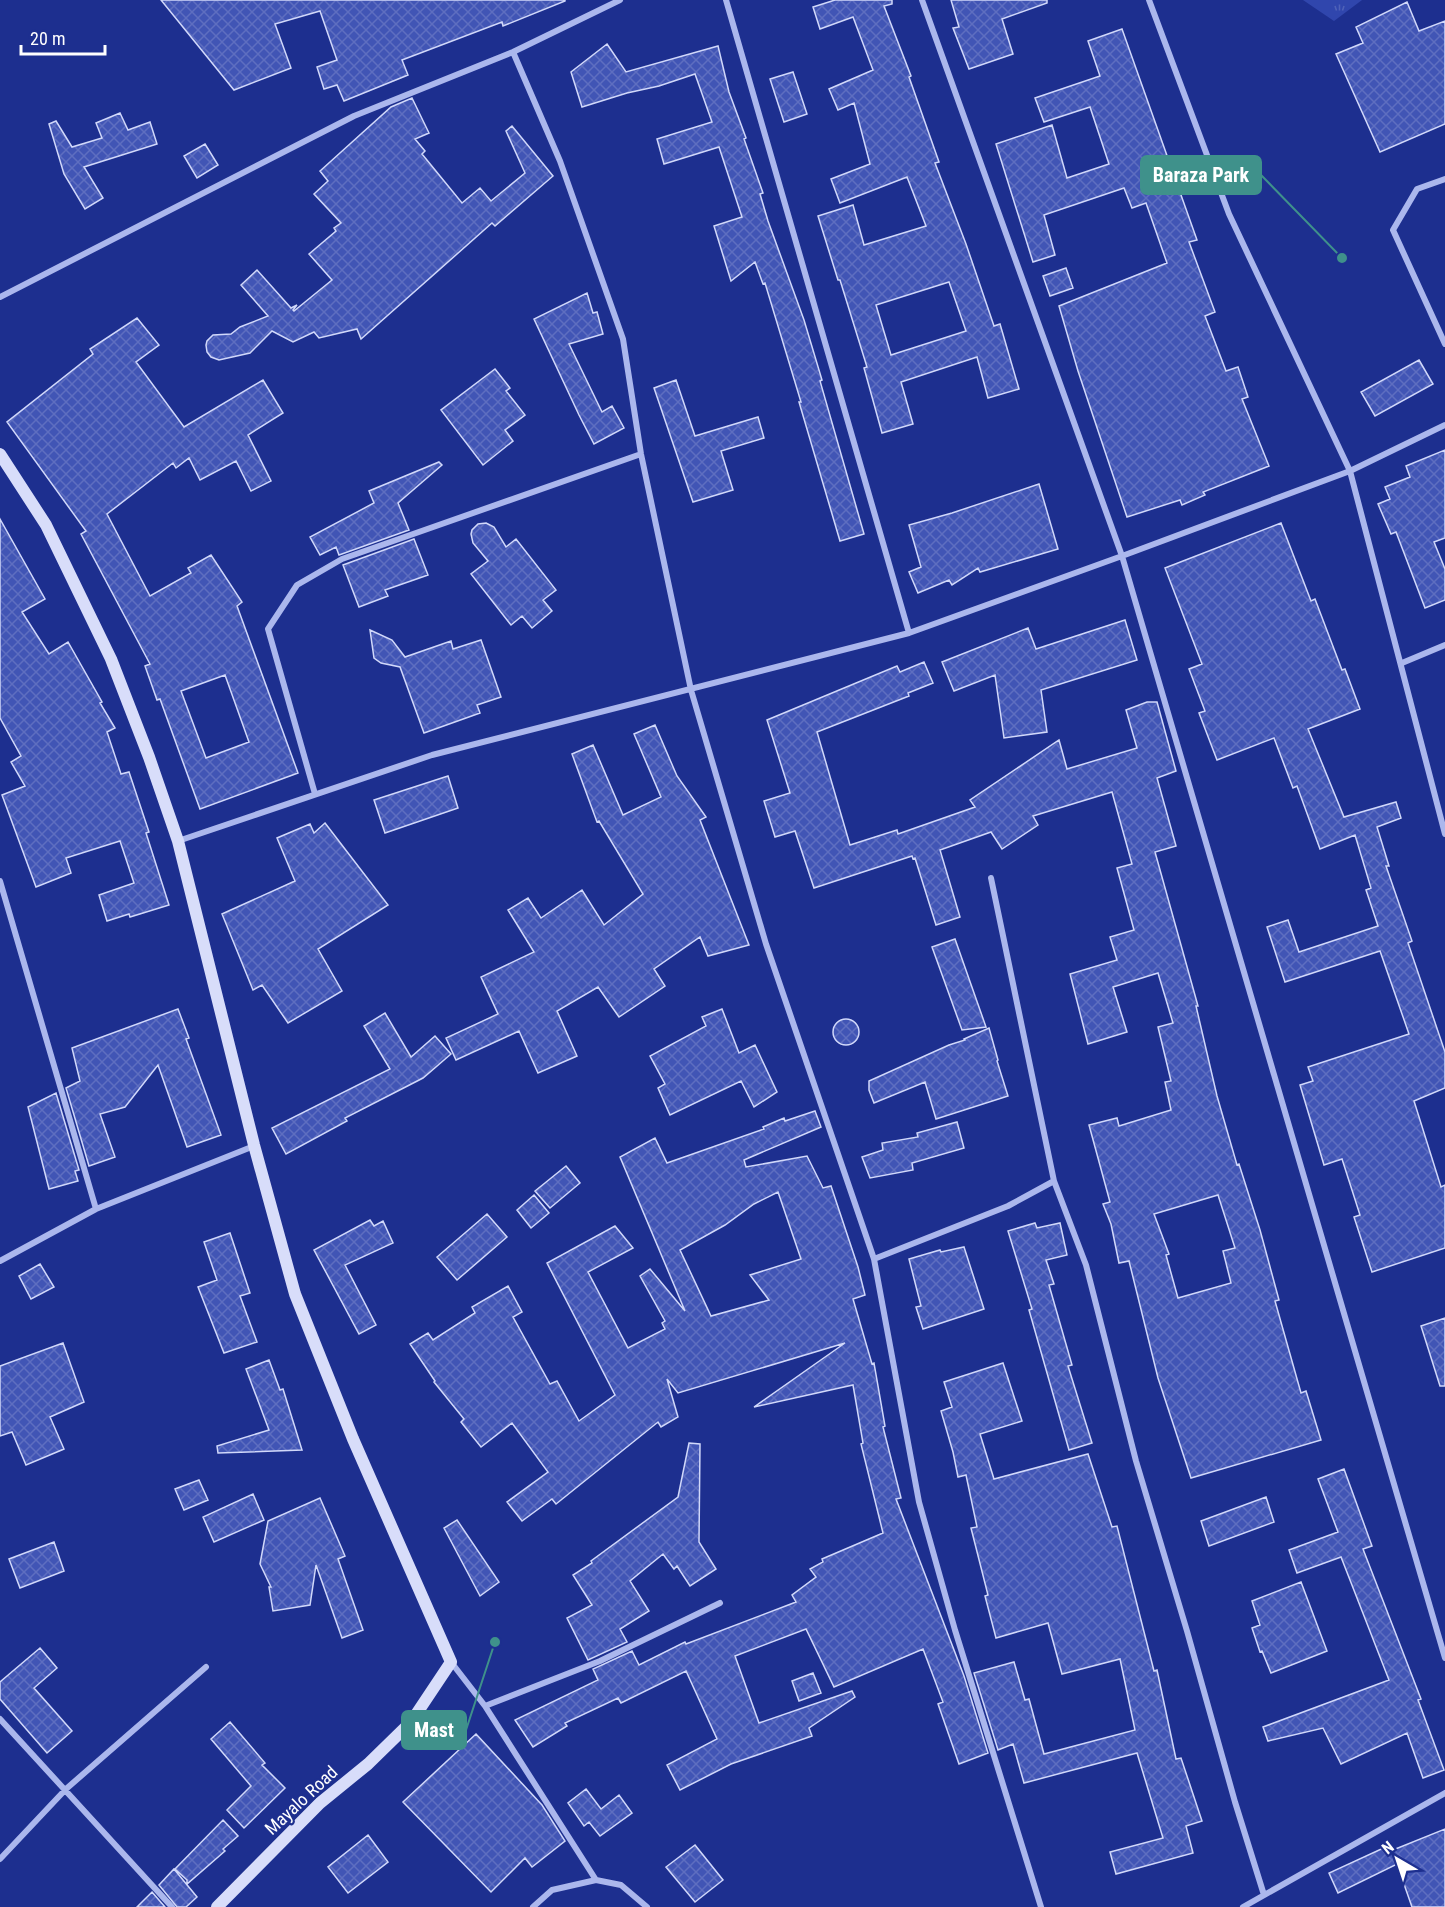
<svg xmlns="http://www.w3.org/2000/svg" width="1445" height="1907" font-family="'Roboto Condensed',sans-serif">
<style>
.park{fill:url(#park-tufts)}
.building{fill:url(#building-cross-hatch);stroke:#d1d8fa;stroke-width:1.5;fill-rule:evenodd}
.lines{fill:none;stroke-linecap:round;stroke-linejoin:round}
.street{stroke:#abb7ed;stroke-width:6}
.secondary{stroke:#d8ddfa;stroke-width:12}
.labels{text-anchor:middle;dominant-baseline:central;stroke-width:4.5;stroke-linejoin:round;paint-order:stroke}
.street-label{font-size:18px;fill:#fff;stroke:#1d2f8f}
.leader{fill:none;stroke:#3f918b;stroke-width:2}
.callout-dot{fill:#3f918b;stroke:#1d2f8f;stroke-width:2}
.callout{fill:#3f918b;stroke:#3f918b;stroke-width:2}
.callout-label{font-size:20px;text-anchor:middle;font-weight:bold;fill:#fff}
</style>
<defs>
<pattern id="park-tufts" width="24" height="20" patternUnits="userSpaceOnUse" patternTransform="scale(1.5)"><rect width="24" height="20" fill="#3046ad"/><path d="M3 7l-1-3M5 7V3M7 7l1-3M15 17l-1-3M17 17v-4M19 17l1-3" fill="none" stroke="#4f62b9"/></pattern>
<pattern id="building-cross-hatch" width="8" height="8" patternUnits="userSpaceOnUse" patternTransform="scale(1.5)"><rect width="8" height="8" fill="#4155b5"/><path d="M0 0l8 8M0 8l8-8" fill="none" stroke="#5e6ec0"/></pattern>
</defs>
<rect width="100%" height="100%" fill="#1d2f8f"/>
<path class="park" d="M 1303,0 L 1362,0 L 1334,21 Z"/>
<path class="building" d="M 161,0 L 565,0 L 565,1 L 503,26 L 502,22 L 402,60 L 408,75 L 344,101 L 337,85 L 324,89 L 317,67 L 337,60 L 320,11 L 275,24 L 291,68 L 234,90 Z
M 835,0 L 892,0 L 892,4 L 884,6 L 911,76 L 909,77 L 939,162 L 935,163 L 966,244 L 994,326 L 1000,324 L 1019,389 L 988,398 L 977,357 L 901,382 L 913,424 L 882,433 L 864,368 L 867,367 L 840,280 L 838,280 L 818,216 L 853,205 L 864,245 L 926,226 L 907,177 L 840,203 L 831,179 L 870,164 L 854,103 L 838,110 L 829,89 L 873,70 L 853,17 L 820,29 L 813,7 ZM 949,282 L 966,331 L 891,355 L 876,305 Z
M 951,0 L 1047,0 L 1047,3 L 1002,19 L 1013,54 L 969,69 L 953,28 L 959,27 Z
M 1407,2 L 1419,31 L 1445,21 L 1445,124 L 1380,152 L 1336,54 L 1363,43 L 1356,27 Z
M 1122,29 L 1197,240 L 1189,242 L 1215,312 L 1205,316 L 1226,371 L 1238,367 L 1248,397 L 1242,399 L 1269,466 L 1203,492 L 1205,495 L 1182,505 L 1180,500 L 1127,517 L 1078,371 L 1059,306 L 1167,263 L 1146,203 L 1132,208 L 1124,188 L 1044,215 L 1055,255 L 1033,262 L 996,144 L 1052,125 L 1067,178 L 1109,164 L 1090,107 L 1044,122 L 1035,98 L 1100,76 L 1088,41 Z
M 607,44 L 626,72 L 718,46 L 729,92 L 746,138 L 744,139 L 763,193 L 760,194 L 768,221 L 804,320 L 822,380 L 820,381 L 864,534 L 840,541 L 799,402 L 801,402 L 765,283 L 763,284 L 755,262 L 731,281 L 714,226 L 742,217 L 719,147 L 664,164 L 657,139 L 712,122 L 695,74 L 659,86 L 627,93 L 582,107 L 571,72 Z
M 793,72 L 807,114 L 784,122 L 770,79 Z
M 412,98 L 429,133 L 415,139 L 425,151 L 422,154 L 462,203 L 480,188 L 491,201 L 525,173 L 506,131 L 512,126 L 553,176 L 495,226 L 492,223 L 361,339 L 357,329 L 319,338 L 314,332 L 293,342 L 272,331 L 250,353 L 219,360 L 211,357 L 207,352 L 206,345 L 207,341 L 213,335 L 231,334 L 240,327 L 268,316 L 241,285 L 257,270 L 291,308 L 297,305 L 293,310 L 294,311 L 332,280 L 309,254 L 336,231 L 334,228 L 341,223 L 314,194 L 328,181 L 320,171 L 391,107 Z
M 120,113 L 128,130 L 150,122 L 157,144 L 84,167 L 103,198 L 85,209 L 64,174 L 49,124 L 56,121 L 72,147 L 102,138 L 96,123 Z
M 205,144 L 218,165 L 197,178 L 184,156 Z
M 1066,268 L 1073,288 L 1050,296 L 1043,276 Z
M 587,293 L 593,313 L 597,312 L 603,334 L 569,344 L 602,412 L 612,406 L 624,428 L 594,444 L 579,415 L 534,319 Z
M 137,318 L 159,345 L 136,362 L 184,427 L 263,380 L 283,413 L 248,435 L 271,481 L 251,491 L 236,461 L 200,480 L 189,458 L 176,468 L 173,463 L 107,514 L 150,596 L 191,573 L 188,568 L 211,555 L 242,602 L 237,606 L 298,773 L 200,809 L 160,699 L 157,700 L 145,666 L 150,664 L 81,534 L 86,531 L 7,422 L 93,354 L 90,349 ZM 225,675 L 249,742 L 206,758 L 181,691 Z
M 1419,360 L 1433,384 L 1375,416 L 1361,392 Z
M 495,369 L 510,388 L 506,391 L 525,415 L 505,430 L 513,441 L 483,465 L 441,410 Z
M 676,380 L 695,436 L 758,417 L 764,438 L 721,451 L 733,490 L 693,502 L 654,388 Z
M 1445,450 L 1445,538 L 1434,542 L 1445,569 L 1445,600 L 1425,608 L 1396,532 L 1391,534 L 1378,504 L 1390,499 L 1385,487 L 1410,477 L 1406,466 Z
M 439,462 L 442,465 L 398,503 L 409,530 L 339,555 L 336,547 L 320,555 L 310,537 L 374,503 L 369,491 Z
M 1039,484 L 1058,549 L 980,572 L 978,568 L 952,585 L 949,580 L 918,593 L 909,572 L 921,567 L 909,525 L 952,513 Z
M 0,519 L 45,599 L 22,612 L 49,654 L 68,642 L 102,702 L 100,703 L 115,728 L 107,732 L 121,774 L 129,772 L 149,832 L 146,833 L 169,905 L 130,917 L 129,914 L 107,921 L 99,895 L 134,883 L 120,841 L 66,858 L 71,873 L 36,887 L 2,795 L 25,786 L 11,762 L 21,756 L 0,718 Z
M 486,523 L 494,527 L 506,547 L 516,539 L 556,590 L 543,600 L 552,611 L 532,628 L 522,616 L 511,625 L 471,574 L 488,561 L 473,543 L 471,534 L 472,530 L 478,524 Z
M 1281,523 L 1311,601 L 1315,599 L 1342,670 L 1345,669 L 1360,709 L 1308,729 L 1344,817 L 1396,802 L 1401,818 L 1377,827 L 1389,866 L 1386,866 L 1412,941 L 1408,943 L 1445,1052 L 1445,1088 L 1414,1101 L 1441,1187 L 1445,1185 L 1445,1248 L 1372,1272 L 1354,1217 L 1360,1215 L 1342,1159 L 1324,1165 L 1300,1085 L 1313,1081 L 1308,1067 L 1409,1034 L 1380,951 L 1285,982 L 1267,927 L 1288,920 L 1299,952 L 1378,926 L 1366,890 L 1371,888 L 1355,835 L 1320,849 L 1297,786 L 1293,788 L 1274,738 L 1217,760 L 1199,713 L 1205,711 L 1189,669 L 1202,664 L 1165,568 Z
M 414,539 L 428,575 L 385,590 L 388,596 L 359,607 L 343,565 Z
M 1125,620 L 1137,660 L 1041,690 L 1047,732 L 1004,738 L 995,675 L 954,691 L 942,662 L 1028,628 L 1036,649 Z
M 370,630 L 392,640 L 405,657 L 451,641 L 453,649 L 481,640 L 501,697 L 477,705 L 480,713 L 424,733 L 400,667 L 381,663 L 374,658 Z
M 924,662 L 933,683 L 908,693 L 909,696 L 817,732 L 850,845 L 897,830 L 898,834 L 975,807 L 970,800 L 1059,740 L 1067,769 L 1137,748 L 1126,710 L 1147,702 L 1157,702 L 1176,771 L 1157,778 L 1176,846 L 1155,852 L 1198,1006 L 1196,1006 L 1217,1096 L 1237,1165 L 1239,1164 L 1260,1230 L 1279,1300 L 1275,1301 L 1301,1393 L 1306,1391 L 1321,1440 L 1191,1478 L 1158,1378 L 1129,1261 L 1119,1263 L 1111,1224 L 1103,1204 L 1110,1202 L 1089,1125 L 1117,1118 L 1119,1126 L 1171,1110 L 1165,1082 L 1171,1081 L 1158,1027 L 1173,1023 L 1158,973 L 1113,987 L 1127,1032 L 1088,1044 L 1070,974 L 1117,960 L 1110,937 L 1134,930 L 1117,868 L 1132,864 L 1112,792 L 1033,816 L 1038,825 L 1002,849 L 991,832 L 940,850 L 960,917 L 936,925 L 915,858 L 913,859 L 912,856 L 814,888 L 795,831 L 775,837 L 764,801 L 790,793 L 767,720 L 897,666 L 900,672 ZM 1218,1195 L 1235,1248 L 1223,1251 L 1231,1283 L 1178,1298 L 1166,1255 L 1169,1254 L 1154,1214 Z
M 655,725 L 677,776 L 706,817 L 700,820 L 749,945 L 708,956 L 700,937 L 654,969 L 665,986 L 619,1017 L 598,987 L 557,1011 L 577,1056 L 538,1073 L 519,1031 L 456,1060 L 446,1038 L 498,1014 L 481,977 L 534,952 L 508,910 L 528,898 L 541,918 L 582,890 L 604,925 L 643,894 L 599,821 L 597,822 L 572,754 L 593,745 L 623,815 L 661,797 L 634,734 Z
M 448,776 L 458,808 L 385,833 L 374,800 Z
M 325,823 L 388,905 L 318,949 L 342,991 L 288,1023 L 262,985 L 253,990 L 222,914 L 295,881 L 277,838 L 310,824 L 314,833 Z
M 955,939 L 986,1027 L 962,1030 L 932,947 Z
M 178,1009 L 189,1038 L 186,1039 L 221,1135 L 187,1147 L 158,1065 L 125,1107 L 100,1114 L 115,1157 L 89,1166 L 66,1088 L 80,1081 L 72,1048 Z
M 722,1009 L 739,1053 L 755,1045 L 777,1092 L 754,1107 L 741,1081 L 670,1115 L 658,1088 L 665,1084 L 650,1056 L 706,1026 L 702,1017 Z
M 385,1013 L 411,1057 L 435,1036 L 451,1054 L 423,1078 L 345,1118 L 347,1121 L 286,1154 L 272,1128 L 390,1069 L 364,1026 Z
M833 1032a13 13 0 1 1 26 0a13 13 0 1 1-26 0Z
M 989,1028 L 998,1060 L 997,1061 L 1008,1096 L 936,1119 L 925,1082 L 874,1103 L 869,1090 L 869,1081 L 949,1045 L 965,1040 L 964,1039 Z
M 56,1093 L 79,1170 L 75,1171 L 78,1181 L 49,1189 L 28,1107 Z
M 815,1111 L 821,1127 L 744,1160 L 746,1167 L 807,1156 L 823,1188 L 831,1186 L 858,1267 L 865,1295 L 853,1299 L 872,1364 L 874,1363 L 885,1426 L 883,1427 L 901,1498 L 896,1499 L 964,1676 L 988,1753 L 959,1764 L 938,1704 L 943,1702 L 923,1649 L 834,1687 L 806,1629 L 735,1656 L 759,1723 L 852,1691 L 855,1697 L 809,1728 L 812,1736 L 731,1764 L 680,1790 L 667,1765 L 717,1739 L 686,1671 L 621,1703 L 618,1698 L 565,1723 L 567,1726 L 533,1747 L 515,1720 L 598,1680 L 593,1669 L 632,1651 L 639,1665 L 685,1642 L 686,1644 L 796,1602 L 792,1595 L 816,1577 L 810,1569 L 823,1562 L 822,1559 L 883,1533 L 861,1444 L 863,1443 L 853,1385 L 754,1407 L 845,1343 L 678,1393 L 667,1379 L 678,1417 L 661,1427 L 658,1422 L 556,1504 L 552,1499 L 522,1521 L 507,1502 L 548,1472 L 512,1423 L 481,1447 L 461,1422 L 464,1419 L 434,1382 L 435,1381 L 410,1344 L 428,1333 L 433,1340 L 475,1313 L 472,1307 L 508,1286 L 522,1312 L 513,1317 L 550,1384 L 557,1381 L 579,1421 L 615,1395 L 547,1263 L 615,1226 L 633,1248 L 588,1272 L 628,1348 L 665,1329 L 662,1323 L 665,1321 L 640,1276 L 650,1269 L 685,1311 L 620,1157 L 655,1138 L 667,1163 L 764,1129 L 763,1127 L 784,1118 L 785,1121 ZM 778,1192 L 801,1259 L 750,1275 L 769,1300 L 711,1316 L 680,1250 L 725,1225 L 754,1204 Z
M 957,1122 L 964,1148 L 912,1163 L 913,1170 L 870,1178 L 862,1157 L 883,1150 L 882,1143 L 918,1137 L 917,1133 Z
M 566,1166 L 580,1183 L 550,1208 L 535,1191 Z
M 534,1195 L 549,1213 L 531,1228 L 517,1210 Z
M 487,1214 L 507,1237 L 457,1280 L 437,1257 Z
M 370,1220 L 374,1226 L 383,1221 L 393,1243 L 345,1265 L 376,1325 L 359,1334 L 314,1250 Z
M 1035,1223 L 1037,1228 L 1060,1223 L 1067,1255 L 1046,1260 L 1054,1284 L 1049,1285 L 1072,1365 L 1068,1366 L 1092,1443 L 1069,1450 L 1029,1310 L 1032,1309 L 1008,1231 Z
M 230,1233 L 250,1293 L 240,1296 L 257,1342 L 224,1353 L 198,1287 L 217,1280 L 204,1242 Z
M 964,1247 L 984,1309 L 923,1329 L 916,1307 L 921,1306 L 909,1259 L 940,1250 L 941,1252 Z
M 40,1264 L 54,1287 L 31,1299 L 19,1276 Z
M 1445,1318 L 1445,1386 L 1440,1386 L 1421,1326 Z
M 63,1343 L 84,1402 L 50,1417 L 64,1449 L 26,1465 L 12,1432 L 0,1436 L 0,1366 Z
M 269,1360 L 280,1390 L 283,1389 L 302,1450 L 218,1453 L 217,1446 L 269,1430 L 246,1369 Z
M 1003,1363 L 1022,1421 L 980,1434 L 994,1479 L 1088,1454 L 1112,1527 L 1117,1526 L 1154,1671 L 1157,1670 L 1176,1759 L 1181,1758 L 1202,1821 L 1186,1826 L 1193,1853 L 1116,1874 L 1110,1852 L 1163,1838 L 1137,1753 L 1024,1783 L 1013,1744 L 998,1750 L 974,1673 L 1014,1662 L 1025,1700 L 1029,1699 L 1044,1754 L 1135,1730 L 1120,1659 L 1062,1674 L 1048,1623 L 996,1638 L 985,1596 L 988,1595 L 971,1528 L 977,1527 L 966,1475 L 958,1477 L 953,1452 L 941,1411 L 952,1407 L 944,1382 Z
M 689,1443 L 700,1444 L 699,1542 L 716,1569 L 690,1586 L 677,1566 L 674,1569 L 663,1554 L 630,1581 L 649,1611 L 620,1629 L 627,1642 L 588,1660 L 567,1618 L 592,1605 L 573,1575 L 592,1563 L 591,1561 L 678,1497 Z
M 1344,1469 L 1372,1546 L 1363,1549 L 1421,1699 L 1418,1700 L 1444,1770 L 1423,1778 L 1407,1733 L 1341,1764 L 1323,1728 L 1268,1741 L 1263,1727 L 1389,1680 L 1341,1557 L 1297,1573 L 1289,1550 L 1338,1532 L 1318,1479 Z
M 199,1480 L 208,1500 L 184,1510 L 175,1489 Z
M 253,1494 L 264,1520 L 214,1542 L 203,1517 Z
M 1266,1497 L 1274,1522 L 1209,1546 L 1201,1521 Z
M 320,1498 L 345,1556 L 338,1559 L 363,1630 L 342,1638 L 316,1565 L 310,1605 L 273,1611 L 269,1587 L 271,1587 L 260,1564 L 268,1521 Z
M 457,1520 L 499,1582 L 480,1596 L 444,1528 Z
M 54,1542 L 64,1571 L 20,1588 L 9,1559 Z
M 1301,1582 L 1327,1651 L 1271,1673 L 1262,1651 L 1260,1652 L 1252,1628 L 1260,1625 L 1252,1601 Z
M 40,1648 L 57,1668 L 34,1688 L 72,1731 L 47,1753 L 0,1699 L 0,1682 Z
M 813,1673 L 821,1693 L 799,1701 L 792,1681 Z
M 230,1722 L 265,1763 L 262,1765 L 285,1788 L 244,1828 L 227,1810 L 251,1786 L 211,1739 Z
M 476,1734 L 542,1805 L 565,1841 L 532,1867 L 525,1858 L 491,1892 L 403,1802 Z
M 586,1789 L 601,1809 L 619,1795 L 632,1813 L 600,1836 L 589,1822 L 584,1826 L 568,1803 Z
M 223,1820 L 238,1836 L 223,1849 L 225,1851 L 187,1884 L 187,1880 L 175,1869 Z
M 1445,1829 L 1445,1907 L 1412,1907 L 1397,1864 L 1338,1893 L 1329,1873 L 1390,1845 L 1393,1850 Z
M 368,1835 L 388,1862 L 348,1893 L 328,1867 Z
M 695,1845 L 723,1880 L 695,1902 L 666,1867 Z
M 174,1869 L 197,1897 L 186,1907 L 177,1907 L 159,1885 Z
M 152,1892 L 165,1907 L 137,1907 Z"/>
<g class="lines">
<path class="street" d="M 726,0 L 909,633
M 922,0 L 1122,556 L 1445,1658
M 1149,0 L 1229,214 L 1350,471 L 1445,834
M 513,52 L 560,161 L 623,339 L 641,454 L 691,690 L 766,944 L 874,1259 L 919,1502 L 955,1630 L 1041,1907
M 1445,179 L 1417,189 L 1393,230 L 1445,344
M 0,297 L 354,116 L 513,52 L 620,0
M 1402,663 L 1445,645
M 315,794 L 268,629 L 297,585 L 342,559 L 641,454
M 178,841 L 432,755 L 909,633 L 1122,556 L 1350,471 L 1445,425
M 991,878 L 1054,1181 L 1086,1265 L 1136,1461 L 1187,1631 L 1235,1802 L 1264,1895
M 0,881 L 96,1209
M 874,1259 L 1008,1206 L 1054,1181
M 0,1261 L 96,1209 L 254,1146
M 451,1662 L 485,1706 L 596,1880
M 485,1706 L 600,1661 L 720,1603
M 0,1719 L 172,1907
M 0,1859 L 66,1789 L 206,1667
M 533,1907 L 552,1890 L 596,1880 L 621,1885 L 647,1907
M 1243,1907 L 1445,1793"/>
<path class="secondary" d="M 0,454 L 46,525 L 111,659 L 149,757 L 178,841 L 254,1145 L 295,1294 L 353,1439 L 451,1662 L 411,1722 L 368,1764 L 320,1803 L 217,1907"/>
</g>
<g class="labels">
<g class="street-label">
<text transform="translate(301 1800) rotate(-43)">Mayalo Road</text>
</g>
</g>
<path class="leader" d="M1342 258L1261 175M495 1642L466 1730"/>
<g class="callout-dot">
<circle cx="1342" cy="258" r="6"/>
<circle cx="495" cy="1642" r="6"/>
</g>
<g class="callout">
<rect x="1141" y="156" width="120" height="38" rx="6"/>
<rect x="402" y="1711" width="64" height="38" rx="6"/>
</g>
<g class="callout-label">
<text x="1201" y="182">Baraza Park</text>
<text x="434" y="1737">Mast</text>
</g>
<g transform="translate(1397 1859) rotate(321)" stroke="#1d2f8f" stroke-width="4.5" paint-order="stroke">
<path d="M0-4.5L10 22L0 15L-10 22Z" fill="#ffffff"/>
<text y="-9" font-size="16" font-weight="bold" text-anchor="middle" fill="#ffffff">N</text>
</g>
<path d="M21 45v9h84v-9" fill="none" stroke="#ffffff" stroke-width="3"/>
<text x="30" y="45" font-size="18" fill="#ffffff" stroke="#1d2f8f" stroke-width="4.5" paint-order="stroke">20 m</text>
</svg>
